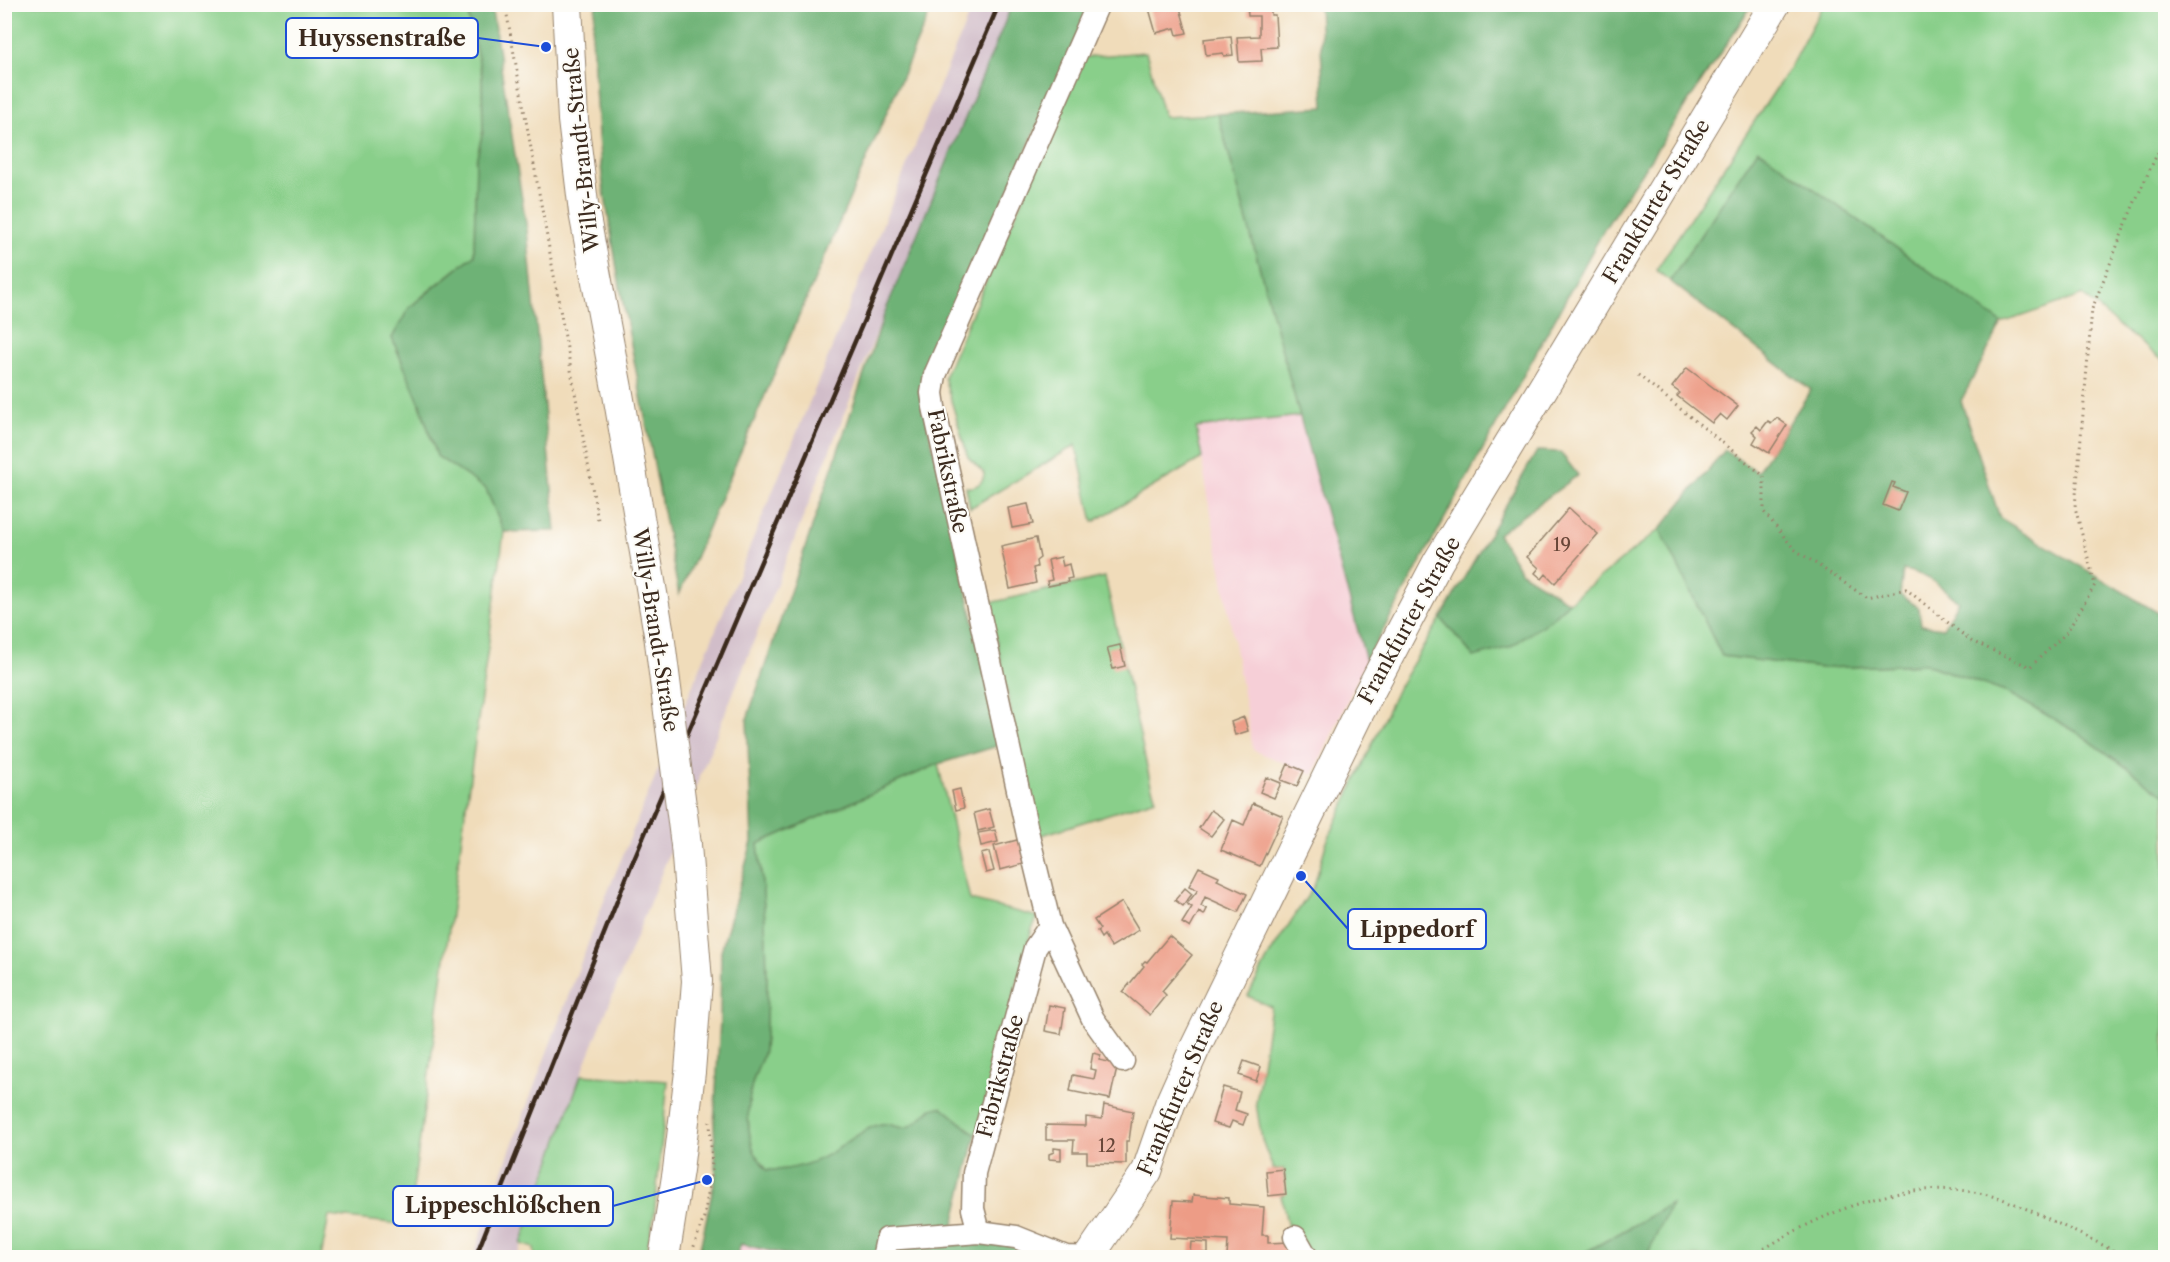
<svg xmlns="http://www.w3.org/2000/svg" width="2170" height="1262" font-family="'Libre Caslon Text',serif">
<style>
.built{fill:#f6cfd7}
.industrial{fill:#d1bdc9}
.green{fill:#89cf8a;stroke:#627c54;stroke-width:1.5}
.forest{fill:#6eb276;stroke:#546e4a;stroke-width:1.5;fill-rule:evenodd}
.building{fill:#ed9c86}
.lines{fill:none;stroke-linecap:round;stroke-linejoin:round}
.minor-casing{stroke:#96836c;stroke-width:25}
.major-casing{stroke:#96836c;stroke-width:32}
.path{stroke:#96836c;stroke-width:3;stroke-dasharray:1.5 4.5;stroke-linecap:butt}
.minor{stroke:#fff;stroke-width:22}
.major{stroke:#fff;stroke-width:30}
.rail{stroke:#3b2a1e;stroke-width:4.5}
.major-bridge-casing{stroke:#96836c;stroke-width:32;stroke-linecap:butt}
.major-bridge{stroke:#fff;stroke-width:30}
.labels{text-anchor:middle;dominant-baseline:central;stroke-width:4.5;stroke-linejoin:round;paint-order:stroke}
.number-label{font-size:18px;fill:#684638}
.street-label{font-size:21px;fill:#3b2a1e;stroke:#fdfcf7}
.leader{fill:none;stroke:#1d4ed8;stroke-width:2}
.callout-dot{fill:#1d4ed8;stroke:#fdfcf7;stroke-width:2}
.callout{fill:#fdfcf7;stroke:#1d4ed8;stroke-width:2}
.callout-label{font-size:22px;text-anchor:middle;font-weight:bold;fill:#3b2a1e}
</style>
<rect width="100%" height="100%" fill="#fdfcf7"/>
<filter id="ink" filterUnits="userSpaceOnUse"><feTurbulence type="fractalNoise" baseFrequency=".0167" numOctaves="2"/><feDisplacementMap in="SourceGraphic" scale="12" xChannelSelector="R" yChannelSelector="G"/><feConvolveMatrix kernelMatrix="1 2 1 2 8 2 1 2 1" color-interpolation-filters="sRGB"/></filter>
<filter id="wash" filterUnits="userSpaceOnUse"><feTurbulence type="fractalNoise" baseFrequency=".008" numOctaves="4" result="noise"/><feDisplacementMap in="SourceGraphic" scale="24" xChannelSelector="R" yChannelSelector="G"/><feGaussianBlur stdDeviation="1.35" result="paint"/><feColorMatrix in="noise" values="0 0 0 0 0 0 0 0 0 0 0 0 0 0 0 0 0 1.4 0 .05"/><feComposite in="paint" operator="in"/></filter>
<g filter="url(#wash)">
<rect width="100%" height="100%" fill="#f0dcba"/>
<path class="built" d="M 1300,416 L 1366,661 L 1313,775 L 1253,750 L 1196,428 Z
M 741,1244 L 795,1257 L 736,1258 Z"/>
<path class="industrial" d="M 973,5 L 1012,5 L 885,312 L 581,1075 L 517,1257 L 473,1258 L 508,1156 L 604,901 Z"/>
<path class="green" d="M 5,5 L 468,5 L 469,19 L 482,75 L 483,131 L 476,161 L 474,255 L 426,293 L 409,308 L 392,338 L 420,404 L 437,456 L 486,489 L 504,532 L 408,1225 L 329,1216 L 321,1257 L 5,1258 Z
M 1823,5 L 2165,5 L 2165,362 L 2128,334 L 2083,295 L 2002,323 L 1758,150 L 1670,281 L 1656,270 L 1789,69 Z
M 1146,52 L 1164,117 L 1218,114 L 1300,416 L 1196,428 L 1202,458 L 1093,522 L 1076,445 L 970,508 L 966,487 C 976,488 984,483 984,473 L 968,457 L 944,377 L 1085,57 Z
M 1660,529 L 1722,656 L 1823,668 L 1926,664 L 2008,693 L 2080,734 L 2165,795 L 2165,1257 L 1646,1257 L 1670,1205 L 1577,1257 L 1300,1257 L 1291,1242 L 1281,1195 L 1285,1194 L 1284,1169 L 1273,1169 L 1262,1140 L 1256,1103 L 1271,1007 L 1248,996 L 1270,954 L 1314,886 L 1326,844 L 1399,686 L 1441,618 L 1474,657 L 1550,620 L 1569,602 Z
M 1105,577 L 1151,785 L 1156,799 L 1036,837 L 989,603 Z
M 938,764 L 970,900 L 1038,917 L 1032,929 L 976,1135 L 942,1107 C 924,1108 926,1118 912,1126 C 901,1132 892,1122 881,1124 C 865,1128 851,1140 837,1149 C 817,1163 791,1171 767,1170 C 755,1155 751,1148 749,1129 C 747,1112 749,1091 755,1075 C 758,1067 763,1058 764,1049 C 770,981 766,911 758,844 Z
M 581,1075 L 668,1081 L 654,1216 L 645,1257 L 535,1257 L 534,1248 L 521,1244 Z"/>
<path class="forest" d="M 468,5 L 491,5 L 527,230 L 556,531 L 504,532 L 486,489 L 437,456 L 420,404 L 392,338 L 409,308 L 474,255 L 476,161 L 483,131 L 482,75 L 469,19 Z
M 596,5 L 933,5 L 679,595 L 620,287 L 603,184 L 598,137 L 592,35 Z
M 1012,5 L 1091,5 L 919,392 L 945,493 L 1001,745 L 938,764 L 758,844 C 766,912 770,982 764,1049 C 763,1058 758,1067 755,1075 C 749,1091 747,1112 749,1129 C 751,1148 755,1155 767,1170 C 791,1171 817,1163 837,1149 C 851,1140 865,1128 881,1124 C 892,1122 901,1132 912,1125 C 926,1118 924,1108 942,1107 L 976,1135 L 953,1228 L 1003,1243 L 1040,1257 L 795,1257 L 741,1244 L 736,1257 L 698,1258 L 716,1174 L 714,1125 L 720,1020 L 721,951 L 752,842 L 747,719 L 885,312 Z
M 1319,5 L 1752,5 L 1605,228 L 1366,661 L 1218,114 L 1324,107 Z
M 1758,149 L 2002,323 L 1961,401 L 2000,518 L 2165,617 L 2165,795 L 2080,734 L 2008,693 L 1926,664 L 1823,668 L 1722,656 L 1660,529 L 1725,450 L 1757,472 L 1811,390 L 1670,281 ZM 1903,570 C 1928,574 1939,585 1958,601 L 1943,628 L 1921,625 L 1919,608 L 1900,595 Z
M 1537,451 L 1560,452 L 1578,475 L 1498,534 L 1521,572 L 1569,602 L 1550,620 L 1510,647 L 1474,657 L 1441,618 Z
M 1671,1204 L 1646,1257 L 1577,1257 Z"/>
<g id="blocks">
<path class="building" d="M 1179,4 L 1187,33 L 1177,35 L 1175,28 L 1156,33 L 1148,5 Z
M 1247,4 L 1271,4 L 1271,15 L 1275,15 L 1277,47 L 1261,48 L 1262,61 L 1239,62 L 1237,37 L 1259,36 L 1259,16 L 1248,16 Z
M 1231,36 L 1233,55 L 1224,56 L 1223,53 L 1206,55 L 1204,39 Z
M 1687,368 L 1738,406 L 1727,420 L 1720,414 L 1712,423 L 1677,396 L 1680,393 L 1672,387 Z
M 1777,418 L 1787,425 L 1769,453 L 1753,443 L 1757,436 L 1752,431 L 1757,426 L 1761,430 L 1768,421 L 1771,424 Z
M 1892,482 L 1895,483 L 1893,487 L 1906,492 L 1898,511 L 1883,505 Z
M 1028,504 L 1033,524 L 1012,528 L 1008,508 Z
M 1569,508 L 1598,534 L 1555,583 L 1546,574 L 1542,579 L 1535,573 L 1539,568 L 1527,557 Z
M 1036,538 L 1040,558 L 1036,561 L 1037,567 L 1033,568 L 1036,583 L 1010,589 L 1001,546 Z
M 1061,557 L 1063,566 L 1069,564 L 1072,578 L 1067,579 L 1068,582 L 1048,586 L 1047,581 L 1052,580 L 1048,560 Z
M 1120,645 L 1125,666 L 1113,669 L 1107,648 Z
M 1244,717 L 1248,731 L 1235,735 L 1231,722 Z
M 1288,764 L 1304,771 L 1297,786 L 1281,780 Z
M 1266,777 L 1281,783 L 1274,798 L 1260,792 Z
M 960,789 L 964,808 L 956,810 L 952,791 Z
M 1253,803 L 1283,816 L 1260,866 L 1221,850 L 1233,820 L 1244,825 Z
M 989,809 L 994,827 L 978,831 L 974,813 Z
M 1211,810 L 1224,819 L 1211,836 L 1199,828 Z
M 995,830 L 998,842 L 981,846 L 978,833 Z
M 1021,839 L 1027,863 L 1000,870 L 994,846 Z
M 989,852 L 994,871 L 986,873 L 981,854 Z
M 1199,867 L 1219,876 L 1217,880 L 1247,894 L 1238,912 L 1205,897 L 1201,906 L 1207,909 L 1204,915 L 1199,912 L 1190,928 L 1182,923 L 1192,907 L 1187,904 L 1198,890 L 1189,886 Z
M 1185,888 L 1192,894 L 1183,906 L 1175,900 Z
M 1122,902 L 1139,930 L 1111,947 L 1104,935 L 1101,938 L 1097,931 L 1100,929 L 1094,920 Z
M 1169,936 L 1192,955 L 1162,991 L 1166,995 L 1150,1015 L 1123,992 L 1144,966 L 1142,964 L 1145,961 L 1147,962 Z
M 1049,1005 L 1065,1008 L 1061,1034 L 1045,1031 Z
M 1093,1053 L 1101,1055 L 1099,1060 L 1118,1064 L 1110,1099 L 1070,1091 L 1073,1075 L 1094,1079 L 1096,1070 L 1090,1069 Z
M 1244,1061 L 1261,1067 L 1256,1081 L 1239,1075 Z
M 1223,1087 L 1240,1092 L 1235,1110 L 1247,1114 L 1243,1125 L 1232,1121 L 1229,1128 L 1212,1123 Z
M 1104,1105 L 1133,1111 L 1129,1141 L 1126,1141 L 1126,1164 L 1087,1163 L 1087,1152 L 1073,1152 L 1074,1140 L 1046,1140 L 1046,1125 L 1086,1126 L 1086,1117 L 1102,1119 Z
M 1054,1148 L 1061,1149 L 1061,1160 L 1049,1159 L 1049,1154 L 1054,1152 Z
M 1283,1169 L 1286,1194 L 1268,1196 L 1266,1171 Z
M 1193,1195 L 1229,1198 L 1229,1204 L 1264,1207 L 1262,1235 L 1268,1235 L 1268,1243 L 1291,1242 L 1300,1257 L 1227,1257 L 1228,1241 L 1170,1238 L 1173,1201 L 1192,1202 Z
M 1191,1242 L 1208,1243 L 1208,1253 L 1190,1253 Z"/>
</g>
</g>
<g filter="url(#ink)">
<use href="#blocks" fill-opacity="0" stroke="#96836c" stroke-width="1.5"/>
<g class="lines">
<defs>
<path id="minor" d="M 1098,4 L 935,375 L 932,393 L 934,407 L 1028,835 L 1050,926 L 1093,1019 L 1123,1061
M 979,1232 L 973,1209 L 974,1173 L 1035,948 L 1050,926
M 1295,1237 L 1307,1258
M 883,1258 L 887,1239 L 979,1232 L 1016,1237 L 1066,1257 L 1093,1258"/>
<path id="major" d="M 567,4 L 573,120 L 584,212 L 618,394 L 659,634
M 664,1258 L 678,1170 L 690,1072 L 697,981 L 686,845
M 1088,1258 L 1147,1171 L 1170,1104 L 1194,1050 L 1359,712 L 1438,562 L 1775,4"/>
</defs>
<use href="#minor" class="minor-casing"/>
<use href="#major" class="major-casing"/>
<path class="path" d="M 505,4 L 598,520
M 1638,375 L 1764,476 L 1764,512 L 1794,549 L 1867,598 L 1906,589 L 1971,641 L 2030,667 L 2067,632 L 2095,585 L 2075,507 L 2092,309 L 2133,206 L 2166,135
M 690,1258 L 704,1217 L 712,1170 L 710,1121
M 1749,1258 C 1823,1211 1914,1170 2002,1199 C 2022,1206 2042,1216 2061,1225 C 2083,1236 2105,1245 2126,1258"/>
<use href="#minor" class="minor"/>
<use href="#major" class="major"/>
<path class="rail" d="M 475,1258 L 631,866 L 999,4"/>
<defs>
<path id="major-bridge" d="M 659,634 L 686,845"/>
</defs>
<use href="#major-bridge" class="major-bridge-casing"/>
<use href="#major-bridge" class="major-bridge"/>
</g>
</g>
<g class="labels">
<g class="number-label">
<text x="1562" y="545">19</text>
<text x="1107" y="1146">12</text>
</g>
<g class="street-label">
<text transform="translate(581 150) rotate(-96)">Willy-Brandt-Straße</text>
<text transform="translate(1656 201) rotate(-59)">Frankfurter Straße</text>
<text transform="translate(948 471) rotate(78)">Fabrikstraße</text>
<text transform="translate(1409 620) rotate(-61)">Frankfurter Straße</text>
<text transform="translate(656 630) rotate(81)">Willy-Brandt-Straße</text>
<text transform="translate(1000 1076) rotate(-75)">Fabrikstraße</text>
<text transform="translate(1180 1088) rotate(-67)">Frankfurter Straße</text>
</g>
</g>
<path class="leader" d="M546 47L478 38M1301 876L1348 929M707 1180L613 1206"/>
<g class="callout-dot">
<circle cx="546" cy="47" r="6"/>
<circle cx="1301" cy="876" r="6"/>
<circle cx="707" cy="1180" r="6"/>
</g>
<g class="callout">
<rect x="286" y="18" width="192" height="40" rx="6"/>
<rect x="1348" y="909" width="138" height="40" rx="6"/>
<rect x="393" y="1186" width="220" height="40" rx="6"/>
</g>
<g class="callout-label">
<text x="382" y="46">Huyssenstraße</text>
<text x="1417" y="937">Lippedorf</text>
<text x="503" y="1213">Lippeschlößchen</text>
</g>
<rect width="2170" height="1262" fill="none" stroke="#fdfcf7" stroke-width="24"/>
</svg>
